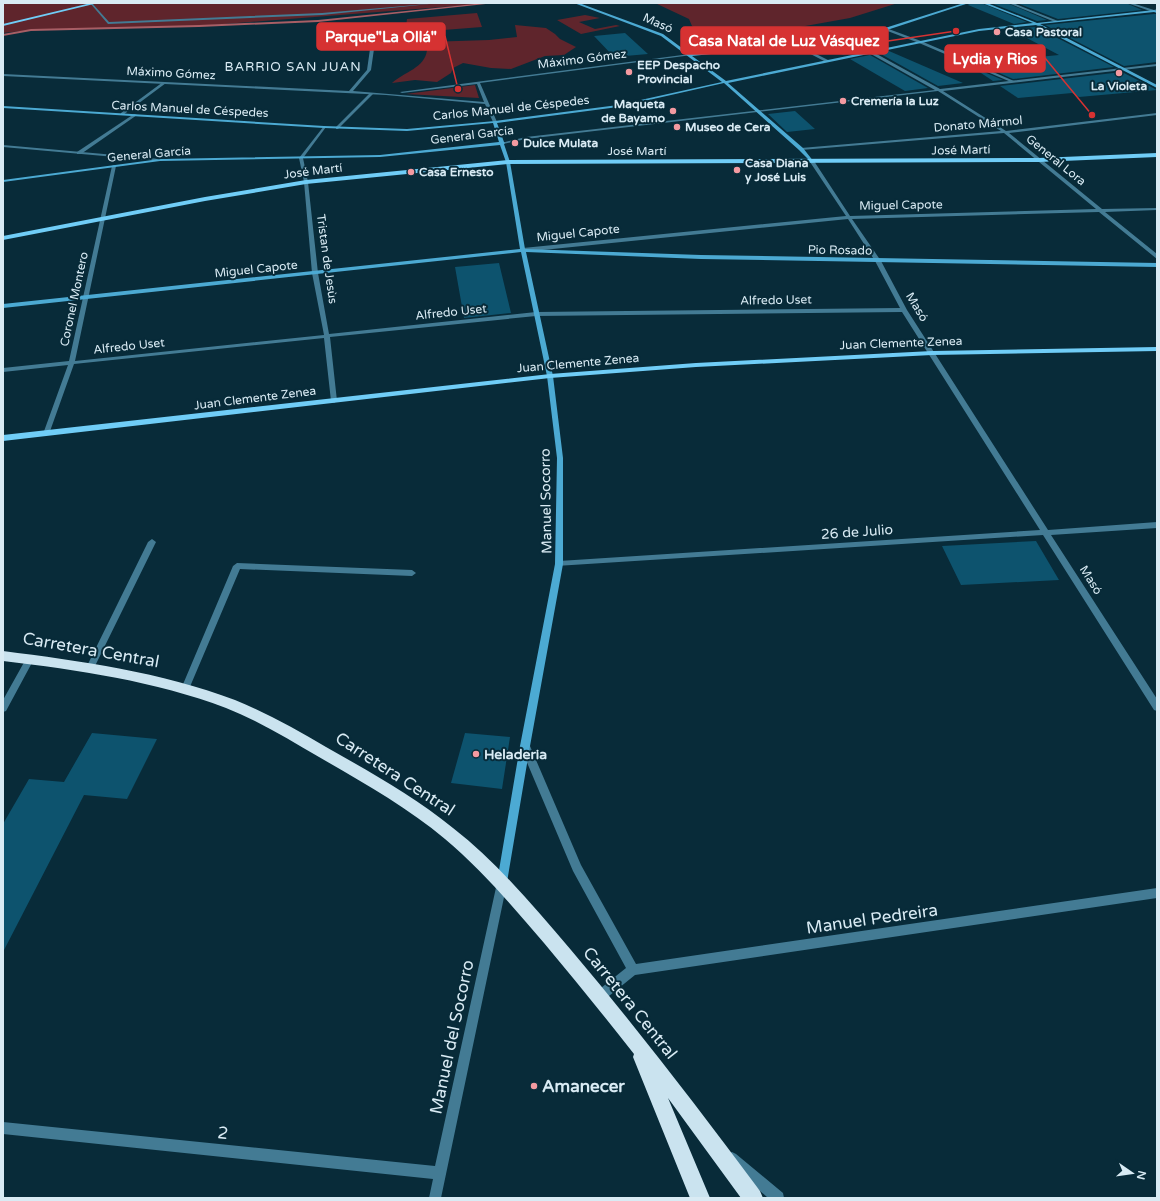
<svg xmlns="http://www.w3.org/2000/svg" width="1160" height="1201" font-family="'Varela Round',sans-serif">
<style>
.green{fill:#5f252c}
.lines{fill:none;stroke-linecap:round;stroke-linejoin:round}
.stream{fill:#a85e65;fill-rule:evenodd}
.building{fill:#0d536e}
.lane{fill:#437b94;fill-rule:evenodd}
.street{fill:#437b94;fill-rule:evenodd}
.secondary{fill:#4caad3;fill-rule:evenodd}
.primary{fill:#70cdf7;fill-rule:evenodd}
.highway{fill:#cae3ef;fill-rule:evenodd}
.poi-dot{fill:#f49aa1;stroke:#082b39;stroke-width:1.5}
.labels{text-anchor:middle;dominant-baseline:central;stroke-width:4;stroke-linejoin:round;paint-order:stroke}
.far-street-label{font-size:12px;fill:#d9ebf4;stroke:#082b39}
.far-poi-label{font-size:12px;font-weight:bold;fill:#d9ebf4;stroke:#082b39;text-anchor:start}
.far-neighbourhood-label{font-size:13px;letter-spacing:1px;fill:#d9ebf4;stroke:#082b39}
.street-label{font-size:14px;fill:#d9ebf4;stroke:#082b39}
.poi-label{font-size:14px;font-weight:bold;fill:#d9ebf4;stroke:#082b39;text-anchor:start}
.near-street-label{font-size:17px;fill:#d9ebf4;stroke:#082b39}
.near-poi-label{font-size:17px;font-weight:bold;fill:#d9ebf4;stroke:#082b39;text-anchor:start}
.leader{fill:none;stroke:#d63232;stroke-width:1.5}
.callout-dot{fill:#d63232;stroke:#082b39;stroke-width:1.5}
.callout{fill:#d63232;stroke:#d63232;stroke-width:1.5}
.callout-label{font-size:15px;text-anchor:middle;font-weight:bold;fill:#fff}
</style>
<rect width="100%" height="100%" fill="#082b39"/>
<path class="green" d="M 3,3 L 493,3 L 199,26 L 31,30 L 3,33 Z
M 655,3 L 898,3 L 850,18 L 739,38 L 710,39 L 692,26 L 689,19 Z
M 477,13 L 482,27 L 405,33 L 407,19 Z
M 585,15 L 600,18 L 579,22 L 595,29 L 616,25 L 620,26 L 581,34 L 557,20 Z
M 515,25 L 546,28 L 555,34 L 560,39 L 576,47 L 564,55 L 545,56 L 511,69 L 491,68 L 463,63 L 453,68 L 451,73 L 437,82 L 415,80 L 392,83 C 404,72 425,68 427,50 L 393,47 L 395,43 L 489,40 L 517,37 Z
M 475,85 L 479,98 L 406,94 Z"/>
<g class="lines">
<path class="stream" d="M 484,3 L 495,3 L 318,22 L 199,27 L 31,31 L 3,36 L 3,34 L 31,29 L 199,25 L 318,20 Z"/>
</g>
<path class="building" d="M 970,3 L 981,3 L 1027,22 L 1014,24 L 968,5 Z
M 991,3 L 1007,3 L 1047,20 L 1037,21 Z
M 1017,3 L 1126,3 L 1142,10 L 1058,19 Z
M 1154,14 L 1157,14 L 1157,62 L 1124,66 L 1045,25 Z
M 1036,27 L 1114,67 L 1013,79 L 981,65 L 1032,60 L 1028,58 L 1059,55 L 1010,29 Z
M 625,33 L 648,54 L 614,57 L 594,36 Z
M 863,40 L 881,48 L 843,55 L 829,47 Z
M 889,51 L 963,83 L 938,86 L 879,53 Z
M 870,55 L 928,88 L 905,91 L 850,59 Z
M 972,67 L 1003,80 L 993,81 Z
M 1122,72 L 1157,90 L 1079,97 L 1072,93 L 1018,98 L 1000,86 Z
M 795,111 L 815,129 L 787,132 L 768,114 Z
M 499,263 L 511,313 L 464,318 L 455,267 Z
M 1036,541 L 1059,580 L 961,585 L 942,546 Z
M 92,733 L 157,739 L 127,799 L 84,795 L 3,952 L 3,824 L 29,779 L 64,782 Z
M 465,733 L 510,737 L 502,789 L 451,783 Z"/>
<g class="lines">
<path class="lane" d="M 919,41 L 921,41 L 1014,81 L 1011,82 L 919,43 Z
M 163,82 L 166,83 L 123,115 L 121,115 L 121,113 Z
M 370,93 L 373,94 L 338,129 L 336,129 L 336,127 Z
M 134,114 L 137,115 L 81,154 L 77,154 L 77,152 Z
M 237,563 L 412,570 L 416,573 L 412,576 L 240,569 L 189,689 L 188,692 L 185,693 L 182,692 L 181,689 L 233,566 Z"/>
<path class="street" d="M 90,3 L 92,3 L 109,22 L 322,13 L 439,3 L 322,15 L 108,24 Z
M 1008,3 L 1013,3 L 1058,21 L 1055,22 Z
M 1127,3 L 1132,3 L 1154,10 L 1157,9 L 1157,11 L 1153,12 Z
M 886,28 L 921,41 L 922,42 L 919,43 L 885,30 Z
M 374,34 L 376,35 L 371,70 L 353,91 L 484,102 L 477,84 L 402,93 L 400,92 L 690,54 L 692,55 L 480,83 L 497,122 L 495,123 L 493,122 L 485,104 L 386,95 L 3,76 L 3,74 L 349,91 L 367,70 L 372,35 Z
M 796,44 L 828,60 L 829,61 L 826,62 L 795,46 Z
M 871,52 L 873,52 L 940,89 L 1157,64 L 1157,66 L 943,91 L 1006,131 L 1157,113 L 1157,115 L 1009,133 L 1102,209 L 1157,208 L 1157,210 L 1105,212 L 1157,254 L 1157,259 L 1099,212 L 852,219 L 881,261 L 907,310 L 1048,530 L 1157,522 L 1157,528 L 1051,535 L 1157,699 L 1157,711 L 1154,710 L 1043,535 L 556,566 L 555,564 L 556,562 L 559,561 L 1040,530 L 902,312 L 536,316 L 330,337 L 337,401 L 334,403 L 331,401 L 324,338 L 74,364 L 49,434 L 46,436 L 43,434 L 68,365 L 3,372 L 3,368 L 69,361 L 112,166 L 114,165 L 116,166 L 75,361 L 324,335 L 312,273 L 304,182 L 299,158 L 324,126 L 326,127 L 303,158 L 308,182 L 318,273 L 329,334 L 536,312 L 900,308 L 875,261 L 848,219 L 523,252 L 520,250 L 523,248 L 846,216 L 810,162 L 812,161 L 814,161 L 850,216 L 1096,209 L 1004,133 L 801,150 L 799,149 L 801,148 L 1001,131 L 938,91 L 526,139 L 503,144 L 501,143 L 526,137 L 935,90 L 871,54 Z
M 3,145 L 160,159 L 162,160 L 160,161 L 3,147 Z
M 152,539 L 156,542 L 94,668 L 93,670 L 90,671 L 87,670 L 86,668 L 148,542 Z
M 30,656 L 33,657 L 34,659 L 6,711 L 3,712 L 3,700 L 27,657 Z
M 525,742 L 528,743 L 530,746 L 581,865 L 636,964 L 1157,888 L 1157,898 L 635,975 L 604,1000 L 600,1002 L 596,1000 L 594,996 L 596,992 L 626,968 L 573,871 L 520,746 L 522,743 Z
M 502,878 L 506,879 L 507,883 L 441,1198 L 429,1198 L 433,1179 L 3,1134 L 3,1122 L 435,1166 L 497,883 L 498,879 Z
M 732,1152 L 736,1154 L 783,1193 L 784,1198 L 768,1198 L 728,1162 L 726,1158 L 728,1154 Z"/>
<path class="secondary" d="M 574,3 L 579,3 L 663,34 L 690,54 L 848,38 L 885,28 L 964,3 L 969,3 L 887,30 L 848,40 L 692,56 L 726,81 L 979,29 L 1033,23 L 982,3 L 987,3 L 1037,23 L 1154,10 L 1157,11 L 1157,13 L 1154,12 L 1040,24 L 1157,85 L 1157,88 L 1036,25 L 979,31 L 728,83 L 803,148 L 814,162 L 812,163 L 799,150 L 724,83 L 618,107 L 497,123 L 504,142 L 505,143 L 504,144 L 510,162 L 525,249 L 701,255 L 1157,263 L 1157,267 L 701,259 L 526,252 L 553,376 L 563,458 L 563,564 L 530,746 L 507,882 L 506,886 L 502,887 L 498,886 L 497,882 L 520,746 L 555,564 L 557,458 L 547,376 L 521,252 L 3,308 L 3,304 L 520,249 L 506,162 L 500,145 L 380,157 L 160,161 L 3,182 L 3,180 L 160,159 L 380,155 L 499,142 L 493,123 L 407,131 L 324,128 L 3,108 L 3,106 L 324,126 L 407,129 L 495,121 L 618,105 L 722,82 L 661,36 Z"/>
<path class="primary" d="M 91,3 L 98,3 L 3,26 L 3,24 Z
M 1157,153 L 1157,157 L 1039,162 L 508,164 L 306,184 L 205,201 L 3,240 L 3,236 L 205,197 L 306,180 L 508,160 L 1039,158 Z
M 1157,347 L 1157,351 L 932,355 L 696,367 L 550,378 L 3,441 L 3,435 L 550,374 L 696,363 L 932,351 Z"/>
<path class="highway" d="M 3,651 C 81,661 161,672 235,700 C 267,713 297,730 326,747 C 370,772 414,796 453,828 C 498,863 534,907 571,950 C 637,1028 699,1109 760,1191 L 763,1198 L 741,1198 L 668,1098 L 710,1198 L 690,1198 L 633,1057 L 634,1054 C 605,1017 575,980 544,943 C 513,907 482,870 445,839 C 407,807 362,782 319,757 C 289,740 259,721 226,708 C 155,681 78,670 3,661 Z"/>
</g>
<g class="poi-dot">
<circle cx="997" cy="32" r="4"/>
<circle cx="629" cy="72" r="4"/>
<circle cx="1119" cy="73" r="4"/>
<circle cx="843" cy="101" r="4"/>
<circle cx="673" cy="111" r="4"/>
<circle cx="677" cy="127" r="4"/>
<circle cx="515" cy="143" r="4"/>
<circle cx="737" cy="170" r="4"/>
<circle cx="411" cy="172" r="4"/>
<circle cx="476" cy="754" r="4"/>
<circle cx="534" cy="1086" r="4"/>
</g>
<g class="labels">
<g class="far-street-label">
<text transform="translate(658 23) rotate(24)">Masó</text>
<text transform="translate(582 59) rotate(-7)">Máximo Gómez</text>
<text transform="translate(171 73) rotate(3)">Máximo Gómez</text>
<text transform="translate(511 108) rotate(-6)">Carlos Manuel de Céspedes</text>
<text transform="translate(190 109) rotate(3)">Carlos Manuel de Céspedes</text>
<text transform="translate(978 124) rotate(-5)">Donato Mármol</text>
<text transform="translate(472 135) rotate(-7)">General García</text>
<text transform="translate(961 150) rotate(-1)">José Martí</text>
<text x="637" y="151">José Martí</text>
<text transform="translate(149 154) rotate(-5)">General García</text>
<text transform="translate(1056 160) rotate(39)">General Lora</text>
<text transform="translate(313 171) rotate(-7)">José Martí</text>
<text transform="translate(901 205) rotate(-1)">Miguel Capote</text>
<text transform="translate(578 233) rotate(-6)">Miguel Capote</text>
<text transform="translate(840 250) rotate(1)">Pio Rosado</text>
<text transform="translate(327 259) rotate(82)">Tristan de Jesùs</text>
<text transform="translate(256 269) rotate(-6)">Miguel Capote</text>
<text transform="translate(74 299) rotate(-78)">Coronel Montero</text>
<text transform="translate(776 300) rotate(-1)">Alfredo Uset</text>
<text transform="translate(917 307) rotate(59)">Masó</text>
<text transform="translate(451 312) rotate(-6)">Alfredo Uset</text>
<text transform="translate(901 343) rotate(-2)">Juan Clemente Zenea</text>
<text transform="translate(129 346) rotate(-6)">Alfredo Uset</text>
<text transform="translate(578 363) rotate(-5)">Juan Clemente Zenea</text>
<text transform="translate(255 398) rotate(-7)">Juan Clemente Zenea</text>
<text transform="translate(1091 580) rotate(58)">Masó</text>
</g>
<g class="far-poi-label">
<text x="1005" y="32">Casa Pastoral</text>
<text x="637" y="65">EEP Despacho<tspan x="637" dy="14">Provincial</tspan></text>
<text x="1119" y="86" text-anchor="middle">La Violeta</text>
<text x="851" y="101">Cremería la Luz</text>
<text x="665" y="104" text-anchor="end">Maqueta<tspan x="665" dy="14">de Bayamo</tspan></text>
<text x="685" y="127">Museo de Cera</text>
<text x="523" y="143">Dulce Mulata</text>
<text x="745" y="163">Casa Diana<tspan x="745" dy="14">y José Luis</tspan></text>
<text x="419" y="172">Casa Ernesto</text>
</g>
<g class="far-neighbourhood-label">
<text x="293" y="67">BARRIO SAN JUAN</text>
</g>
<g class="street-label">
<text transform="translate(546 501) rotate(-91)">Manuel Socorro</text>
<text transform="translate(857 532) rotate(-4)">26 de Julio</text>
</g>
<g class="poi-label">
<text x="484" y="754">Heladeria</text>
</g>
<g class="near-street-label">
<text transform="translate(91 650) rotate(10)">Carretera Central</text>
<text transform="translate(395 774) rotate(33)">Carretera Central</text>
<text transform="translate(872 919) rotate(-8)">Manuel Pedreira</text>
<text transform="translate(630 1003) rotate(51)">Carretera Central</text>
<text transform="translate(452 1037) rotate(-78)">Manuel del Socorro</text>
<text transform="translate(223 1133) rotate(6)">2</text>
</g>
<g class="near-poi-label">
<text x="542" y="1086">Amanecer</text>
</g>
</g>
<path class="leader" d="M458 89L445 36M956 31L888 41M1092 115L1045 58"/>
<g class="callout-dot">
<circle cx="458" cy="89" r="4"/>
<circle cx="956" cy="31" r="4"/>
<circle cx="1092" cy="115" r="4"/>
</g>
<g class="callout">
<rect x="317" y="23" width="128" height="27" rx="4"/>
<rect x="681" y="27" width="207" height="27" rx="4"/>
<rect x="945" y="45" width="100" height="27" rx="4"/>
</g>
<g class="callout-label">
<text x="381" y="42">Parque"La Ollá"</text>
<text x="784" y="46">Casa Natal de Luz Vásquez</text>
<text x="995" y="64">Lydia y Rios</text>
</g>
<rect width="1160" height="1201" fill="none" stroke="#d9ebf4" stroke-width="8"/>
<g transform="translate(1132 1173) rotate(103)" stroke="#082b39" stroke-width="3" paint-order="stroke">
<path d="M0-3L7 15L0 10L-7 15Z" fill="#d9ebf4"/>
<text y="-6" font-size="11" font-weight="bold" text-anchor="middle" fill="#d9ebf4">N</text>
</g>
</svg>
